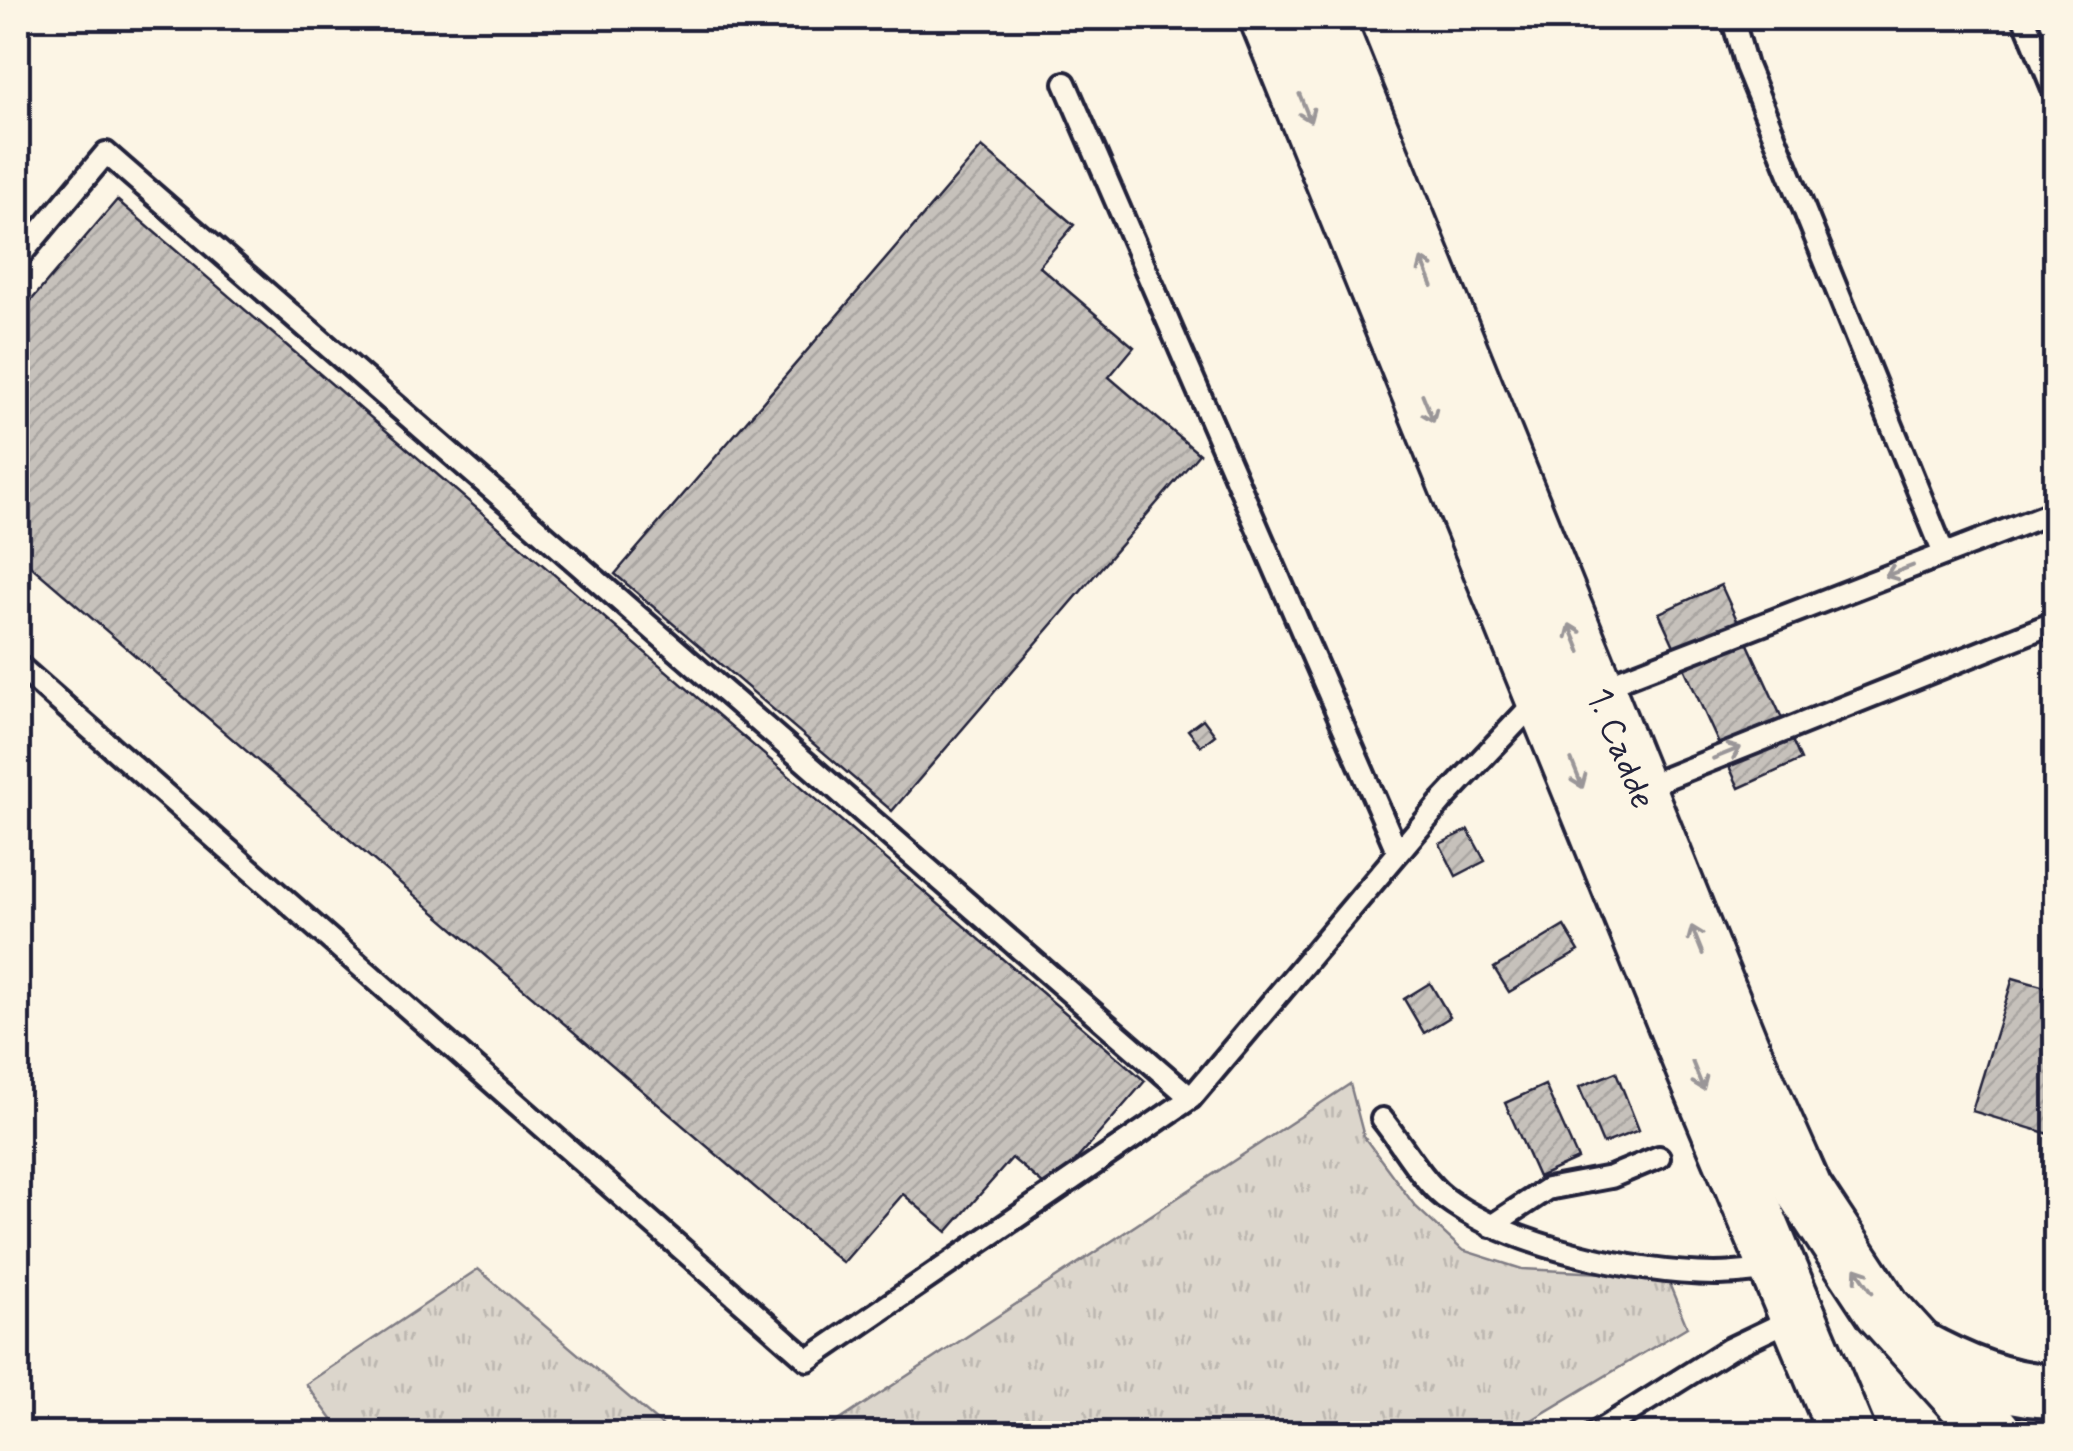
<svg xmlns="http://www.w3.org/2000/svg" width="2073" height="1451" font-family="Mynerve,sans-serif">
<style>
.grass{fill:url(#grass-tufts);stroke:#7f7c84;stroke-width:2.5}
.building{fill:url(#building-hatch);stroke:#22223b;stroke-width:2.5}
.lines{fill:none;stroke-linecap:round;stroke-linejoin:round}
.lane-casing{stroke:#22223b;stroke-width:28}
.secondary-casing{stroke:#22223b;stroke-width:60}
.primary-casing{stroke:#22223b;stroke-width:62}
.lane{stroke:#fcf5e5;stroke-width:20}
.secondary{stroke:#fcf5e5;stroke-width:52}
.primary{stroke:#fcf5e5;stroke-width:55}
.oneway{stroke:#9a9698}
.labels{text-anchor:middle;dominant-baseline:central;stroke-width:9;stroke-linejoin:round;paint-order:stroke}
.street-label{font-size:35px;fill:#22223b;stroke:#fcf5e5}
</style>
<defs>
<pattern id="grass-tufts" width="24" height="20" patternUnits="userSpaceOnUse" patternTransform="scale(2.5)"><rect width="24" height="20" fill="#dcd6cc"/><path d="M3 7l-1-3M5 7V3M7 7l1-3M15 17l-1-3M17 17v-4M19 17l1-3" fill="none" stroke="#bcb7b0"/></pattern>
<pattern id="building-hatch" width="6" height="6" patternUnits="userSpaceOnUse" patternTransform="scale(2.5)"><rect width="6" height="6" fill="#c6c1bb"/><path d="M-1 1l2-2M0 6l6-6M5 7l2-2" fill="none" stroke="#aaa6a2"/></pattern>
</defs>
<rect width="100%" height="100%" fill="#fcf5e5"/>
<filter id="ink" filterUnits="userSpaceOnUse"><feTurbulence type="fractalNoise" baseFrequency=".01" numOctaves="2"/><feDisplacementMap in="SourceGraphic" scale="20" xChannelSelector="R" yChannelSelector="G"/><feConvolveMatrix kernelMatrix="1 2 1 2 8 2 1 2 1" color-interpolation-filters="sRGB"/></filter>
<g filter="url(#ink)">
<path class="grass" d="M 1350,1084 L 1364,1137 L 1415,1206 L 1462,1250 L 1522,1269 L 1666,1276 L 1687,1327 L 1510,1433 L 819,1434 Z
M 478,1269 L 671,1433 L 342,1433 L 306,1384 Z"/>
<path class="building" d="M 982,147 L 1074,225 L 1039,266 L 1134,347 L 1109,377 L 1199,454 L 892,811 L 615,574 Z
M 117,200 L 1145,1081 L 1050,1190 L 1012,1158 L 947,1232 L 903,1194 L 843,1263 L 18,555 L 18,316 Z
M 1721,585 L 1801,760 L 1739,788 L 1659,613 Z
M 1203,719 L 1215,735 L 1201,746 L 1188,730 Z
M 1468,830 L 1485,861 L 1456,876 L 1440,844 Z
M 1564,926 L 1579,951 L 1509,992 L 1494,968 Z
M 2013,978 L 2056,990 L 2056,1136 L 1972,1111 Z
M 1430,983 L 1450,1017 L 1424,1033 L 1404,999 Z
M 1616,1072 L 1639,1130 L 1603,1144 L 1579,1087 Z
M 1545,1085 L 1578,1159 L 1538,1177 L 1505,1103 Z"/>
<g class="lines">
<defs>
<path id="lane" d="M 1738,18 L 1735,27 L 1746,66 L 1944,554
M 2024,18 L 2056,96
M 1065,83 L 1398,853
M 18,258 L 106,153 L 1191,1098
M 18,665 L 808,1360 L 1191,1098 L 1442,801 L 1539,698
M 1596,689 L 2056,511
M 1639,789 L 2056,622
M 1382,1119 C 1400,1141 1422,1180 1444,1197 C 1508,1246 1634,1273 1715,1274 C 1735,1274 1756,1271 1776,1269
M 1491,1226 L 1547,1189 L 1611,1177 L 1659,1157
M 1594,1434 L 1729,1349 L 1796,1317"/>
<path id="secondary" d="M 1916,1346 C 1958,1369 2007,1391 2056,1391"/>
<g id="primary">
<path d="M 1268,18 L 1694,1068 L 1847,1434"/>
<path id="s1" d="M 1325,18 L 1742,1050 L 1804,1190 L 1883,1310 L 1995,1434"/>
</g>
</defs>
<use href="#lane" class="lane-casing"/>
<use href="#secondary" class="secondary-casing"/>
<use href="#primary" class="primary-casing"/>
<use href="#lane" class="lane"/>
<use href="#secondary" class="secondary"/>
<use href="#primary" class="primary"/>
</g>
<defs><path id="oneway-shaft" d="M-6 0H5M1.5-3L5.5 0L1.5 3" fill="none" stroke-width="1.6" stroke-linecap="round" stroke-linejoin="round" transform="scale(2.5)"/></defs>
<g class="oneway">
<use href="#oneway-shaft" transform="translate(1305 108) rotate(68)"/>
<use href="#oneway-shaft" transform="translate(1427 272) rotate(-112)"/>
<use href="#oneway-shaft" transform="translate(1428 408) rotate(68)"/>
<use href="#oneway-shaft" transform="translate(1899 571) rotate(159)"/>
<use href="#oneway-shaft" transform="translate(1575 638) rotate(-112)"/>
<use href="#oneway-shaft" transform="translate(1727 753) rotate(-22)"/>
<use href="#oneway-shaft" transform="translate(1577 774) rotate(68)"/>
<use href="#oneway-shaft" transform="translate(1697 940) rotate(-112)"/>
<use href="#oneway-shaft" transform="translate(1698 1076) rotate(68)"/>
<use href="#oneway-shaft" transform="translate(1864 1280) rotate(-124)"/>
</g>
</g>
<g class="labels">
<g class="street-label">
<text stroke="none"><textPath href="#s1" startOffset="788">1. Cadde</textPath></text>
</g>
</g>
<rect width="2073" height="1451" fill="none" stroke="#fcf5e5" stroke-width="60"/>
<rect x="30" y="30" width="2013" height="1391" fill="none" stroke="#22223b" stroke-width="4" filter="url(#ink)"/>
</svg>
